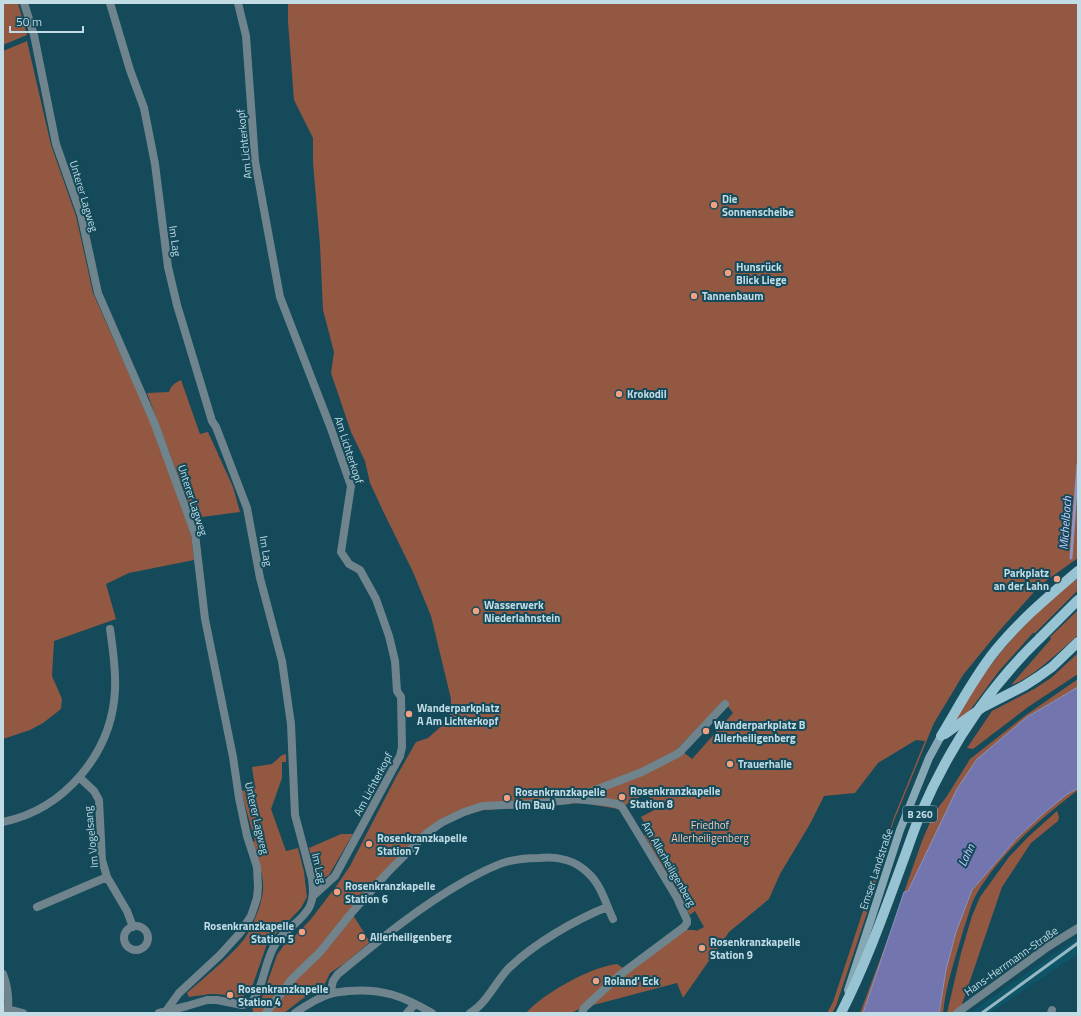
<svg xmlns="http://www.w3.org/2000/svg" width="1081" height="1016" font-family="'Titillium Web',sans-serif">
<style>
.built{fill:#0f5568}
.green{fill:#925842;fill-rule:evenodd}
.water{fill:#7275ae;stroke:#8a94be}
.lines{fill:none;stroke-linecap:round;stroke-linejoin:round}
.stream{stroke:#8a94be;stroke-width:3}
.street{stroke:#6f848c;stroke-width:8}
.secondary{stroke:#85a8b4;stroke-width:8}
.primary{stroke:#97c3d3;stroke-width:10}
.rail{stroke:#97b8c3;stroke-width:3}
.primary-bridge{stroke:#97c3d3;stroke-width:10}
.poi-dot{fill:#f2a081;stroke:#144a5a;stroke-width:1.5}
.labels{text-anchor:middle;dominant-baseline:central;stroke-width:4;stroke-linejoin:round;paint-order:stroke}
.shield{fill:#144a5a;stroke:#8eb0bb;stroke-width:1}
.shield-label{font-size:10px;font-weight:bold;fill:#c2dce5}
.street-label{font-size:11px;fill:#c2dce5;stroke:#144a5a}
.poi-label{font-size:11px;font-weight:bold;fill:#c2dce5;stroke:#144a5a;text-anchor:start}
.park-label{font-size:11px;fill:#fec5b1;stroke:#144a5a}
.water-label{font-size:12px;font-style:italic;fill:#c6cafd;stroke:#144a5a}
</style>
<rect width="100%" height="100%" fill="#144a5a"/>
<path class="built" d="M 1078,937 L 1078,954 L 990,1013 L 970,1013 Z"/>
<path class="green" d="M 3,3 L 18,3 L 27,35 L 3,45 Z
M 288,3 L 1078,3 L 1078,558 L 1040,585 L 994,637 L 963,675 L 934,723 L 893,823 L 869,907 L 836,1006 L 832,1013 L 827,1013 L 833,1002 L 894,817 L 925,741 L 916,740 L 878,763 L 855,793 L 824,796 L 810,824 L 780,874 L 769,899 L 729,932 L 683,998 L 677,983 L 582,1008 L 571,1013 L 526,1013 C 544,993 590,967 617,964 L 623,968 L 685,930 L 695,930 L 696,931 L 704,927 L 695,911 L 690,915 L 644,835 L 650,832 L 641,817 L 656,809 L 647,793 L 618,809 L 583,803 L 484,810 L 463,816 L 447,823 L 429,836 L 399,865 L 353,915 L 370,942 L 345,963 L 330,973 L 323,988 L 302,999 L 284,1013 L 254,1013 L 252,1009 L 260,1003 L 277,955 L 284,945 L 293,938 L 311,919 L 337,885 L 350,866 L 396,777 L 416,742 L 428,738 L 446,722 L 450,715 L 451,707 L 451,699 L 431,616 L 413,572 L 383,511 L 370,483 L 365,461 L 351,432 L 331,373 L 334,352 L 323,310 L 320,245 L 313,163 L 313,138 L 294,100 L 288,22 ZM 722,702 L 727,705 L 733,713 L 692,759 L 678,748 Z
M 27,41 L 51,145 L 76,216 L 93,293 L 150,421 L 191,534 L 194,560 L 129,573 L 106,584 L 116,619 L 54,641 L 52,676 L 62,699 L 61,709 L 43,723 L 30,730 L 3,739 L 3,51 Z
M 181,380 L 200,434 L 208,432 L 233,487 L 240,512 L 194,518 L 147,393 L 169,392 C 171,385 175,383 181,380 Z
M 1078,578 L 1078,590 L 1035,633 L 1033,633 L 999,671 L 968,713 L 953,722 C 985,666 1026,617 1078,578 Z
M 1078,610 L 1078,635 C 1062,649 1030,680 1011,685 L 1051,639 L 1050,637 Z
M 1078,653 L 1078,674 L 1028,707 L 973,749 L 967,748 L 992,711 L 1034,689 L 1051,678 Z
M 1078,679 L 1078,687 L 1027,717 L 908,891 L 904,892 L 922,841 L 934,813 L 947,796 L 970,759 L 1026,715 Z
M 286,754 L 286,762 L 282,762 L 282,778 L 271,809 L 286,851 L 298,848 L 304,872 L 307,897 L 301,908 L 282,928 L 268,941 L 252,987 C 242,1005 230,994 215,994 C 206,994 198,996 189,997 L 187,993 C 205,977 231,956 245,938 C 253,926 262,904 263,890 C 264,873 257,857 251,843 L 255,841 L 241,791 L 255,788 L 252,767 L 272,764 L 282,755 Z
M 1078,788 L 1078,790 C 1040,819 1002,852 977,893 C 971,903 968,917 964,928 C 956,956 946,984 943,1013 L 939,1013 L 946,970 L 956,932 L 972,890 L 1018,837 L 1044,813 L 1066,795 Z
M 1057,811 L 1059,817 L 1058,821 L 1031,843 L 1002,887 L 961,1007 L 952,1013 L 947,1013 L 961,953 L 972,916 L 980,897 L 1009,857 L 1028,837 Z
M 341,834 L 353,834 L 329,875 L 322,879 L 319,879 L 316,875 L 309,848 Z
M 890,933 L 865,1010 L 863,1013 L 860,1013 Z"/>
<path class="water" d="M 1078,687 L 1078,788 L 1066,795 L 1044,813 L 1018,837 L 972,890 L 956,932 L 946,970 L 939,1013 L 863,1013 L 904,892 L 908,891 L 957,789 L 977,759 L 1027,717 Z"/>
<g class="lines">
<path class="stream" d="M 1071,558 L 1078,464"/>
<path class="street" d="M 24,3 L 34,35 L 56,144 L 81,215 L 98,293 L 154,422 L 195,534 L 205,619 L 233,757 L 239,798 L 247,836 L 257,867 L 258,887 L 257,898 L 251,916 L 240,933 L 220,955 L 179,993 L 166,1011
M 110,3 L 130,70 L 144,108 L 155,164 L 168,267 L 177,305 L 212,421 L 216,427 L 247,508 L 260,578 L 282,661 L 291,724 L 295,815 L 312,879 C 313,888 314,897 310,906 C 303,921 285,929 276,943 C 264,961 265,985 251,1003 L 242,1005 L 217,1000 L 207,1000 L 187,1006 L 159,1013
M 238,3 L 246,36 L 255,161 L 280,297 L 330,426 L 351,486 L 341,552 L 349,564 L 360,570 L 376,599 L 389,636 L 395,661 L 397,691 L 401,697 L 402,747 L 400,756 L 335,876 L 313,896
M 80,778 L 94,791 L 99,800 L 102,860 L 107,877 L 127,911 L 133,927
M 575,799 L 606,802 L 617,804 L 622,807 L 633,825 L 677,898 L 687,920 L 687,923 L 684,927 L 621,974 L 584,1008 L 582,1013
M 3,822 C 65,809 112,753 115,690 C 116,670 113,649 110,629
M 37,907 L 107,877
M124 938a12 12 0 1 1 24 0a12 12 0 1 1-24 0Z
M 3,974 C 8,987 9,996 8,1009
M 330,994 L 333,981 L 338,974 C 378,941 419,907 465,881 C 478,874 492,866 506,862 C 517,859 528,858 539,858 C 557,856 576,860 589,874 C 601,885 606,904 613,919
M 4,1008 L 23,1013
M 266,1013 L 292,979 L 320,952 L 353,911 L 388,872 L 427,833 L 441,823 L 464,812 L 482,806 L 531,804 L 569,800 L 642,772 L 679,753 L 725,704
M 295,1013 C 305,1006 317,998 330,994 C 335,992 342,992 348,991 C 382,988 403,996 432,1013
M 407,1013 L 415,1004
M 470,1013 C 486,1004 495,983 508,969 C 533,944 575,920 607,907
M 957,1013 L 1049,946 L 1078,928
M 1051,1013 L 1052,1010"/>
<path class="secondary" d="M 848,990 L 900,830 L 929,758 L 941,736"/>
<path class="primary" d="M 1040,638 L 1078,600
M 945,734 L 983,707 L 1024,686 L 1038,677 L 1052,667 L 1078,642
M 941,736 C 958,708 974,677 995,651 C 1019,621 1049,596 1078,571"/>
<path class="rail" d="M 982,1013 L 1078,943"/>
<path class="primary-bridge" d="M 841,1013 C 866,964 884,913 903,861 C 909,845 914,829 921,813 C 949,748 989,687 1040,638"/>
</g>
<g class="poi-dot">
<circle cx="714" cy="205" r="4"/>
<circle cx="728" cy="273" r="4"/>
<circle cx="694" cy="296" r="4"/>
<circle cx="619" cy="394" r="4"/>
<circle cx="1057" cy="579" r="4"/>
<circle cx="476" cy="611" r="4"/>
<circle cx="409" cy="714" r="4"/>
<circle cx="706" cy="731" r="4"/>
<circle cx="730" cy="764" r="4"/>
<circle cx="622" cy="797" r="4"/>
<circle cx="507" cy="798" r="4"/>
<circle cx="369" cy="844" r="4"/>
<circle cx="337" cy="892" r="4"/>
<circle cx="302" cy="932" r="4"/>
<circle cx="362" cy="937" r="4"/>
<circle cx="702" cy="948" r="4"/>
<circle cx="596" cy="981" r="4"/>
<circle cx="230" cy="995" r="4"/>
</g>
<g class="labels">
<rect class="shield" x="903" y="806" width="34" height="16" rx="3"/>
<g class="shield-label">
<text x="920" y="814">B 260</text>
</g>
<g class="street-label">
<text transform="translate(244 144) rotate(-96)">Am Lichterkopf</text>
<text transform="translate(84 196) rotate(73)">Unterer Lagweg</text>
<text transform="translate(175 241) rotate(82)">Im Lag</text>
<text transform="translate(349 450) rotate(72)">Am Lichterkopf</text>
<text transform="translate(193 500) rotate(72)">Unterer Lagweg</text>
<text transform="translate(266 551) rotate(80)">Im Lag</text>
<text transform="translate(373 784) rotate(-62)">Am Lichterkopf</text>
<text transform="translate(257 818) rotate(77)">Unterer Lagweg</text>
<text transform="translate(91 837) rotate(-96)">Im Vogelsang</text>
<text transform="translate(669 864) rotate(60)">Am Allerheiligenberg</text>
<text transform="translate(319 868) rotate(77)">Im Lag</text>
<text transform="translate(876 869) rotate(-72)">Emser Landstraße</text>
<text transform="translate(1011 961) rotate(-35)">Hans-Herrmann-Straße</text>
</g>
<g class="poi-label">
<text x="722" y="199">Die<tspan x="722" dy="13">Sonnenscheibe</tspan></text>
<text x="736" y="267">Hunsrück<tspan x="736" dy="13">Blick Liege</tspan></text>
<text x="702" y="296">Tannenbaum</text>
<text x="627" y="394">Krokodil</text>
<text x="1049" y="573" text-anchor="end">Parkplatz<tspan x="1049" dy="13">an der Lahn</tspan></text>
<text x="484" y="605">Wasserwerk<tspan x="484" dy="13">Niederlahnstein</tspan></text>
<text x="417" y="708">Wanderparkplatz<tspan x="417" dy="13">A Am Lichterkopf</tspan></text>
<text x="714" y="725">Wanderparkplatz B<tspan x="714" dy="13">Allerheiligenberg</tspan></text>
<text x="738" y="764">Trauerhalle</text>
<text x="630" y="791">Rosenkranzkapelle<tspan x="630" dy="13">Station 8</tspan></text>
<text x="515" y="792">Rosenkranzkapelle<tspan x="515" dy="13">(Im Bau)</tspan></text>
<text x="377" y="838">Rosenkranzkapelle<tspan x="377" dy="13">Station 7</tspan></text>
<text x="345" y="886">Rosenkranzkapelle<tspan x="345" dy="13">Station 6</tspan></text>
<text x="294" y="926" text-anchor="end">Rosenkranzkapelle<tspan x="294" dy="13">Station 5</tspan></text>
<text x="370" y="937">Allerheiligenberg</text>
<text x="710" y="942">Rosenkranzkapelle<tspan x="710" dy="13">Station 9</tspan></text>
<text x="604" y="981">Roland' Eck</text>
<text x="238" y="989">Rosenkranzkapelle<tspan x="238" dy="13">Station 4</tspan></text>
</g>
<g class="park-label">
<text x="710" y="825">Friedhof<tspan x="710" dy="13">Allerheiligenberg</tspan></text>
</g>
<g class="water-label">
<text transform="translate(1065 523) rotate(-86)">Michelbach</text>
<text transform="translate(966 855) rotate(-65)">Lahn</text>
</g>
</g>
<rect width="1081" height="1016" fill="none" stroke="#c2dce5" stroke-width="8"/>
<path d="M10 26v6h73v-6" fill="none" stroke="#c2dce5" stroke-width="2"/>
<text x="16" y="26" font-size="12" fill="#c2dce5" stroke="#144a5a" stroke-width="3" paint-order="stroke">50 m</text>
</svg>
